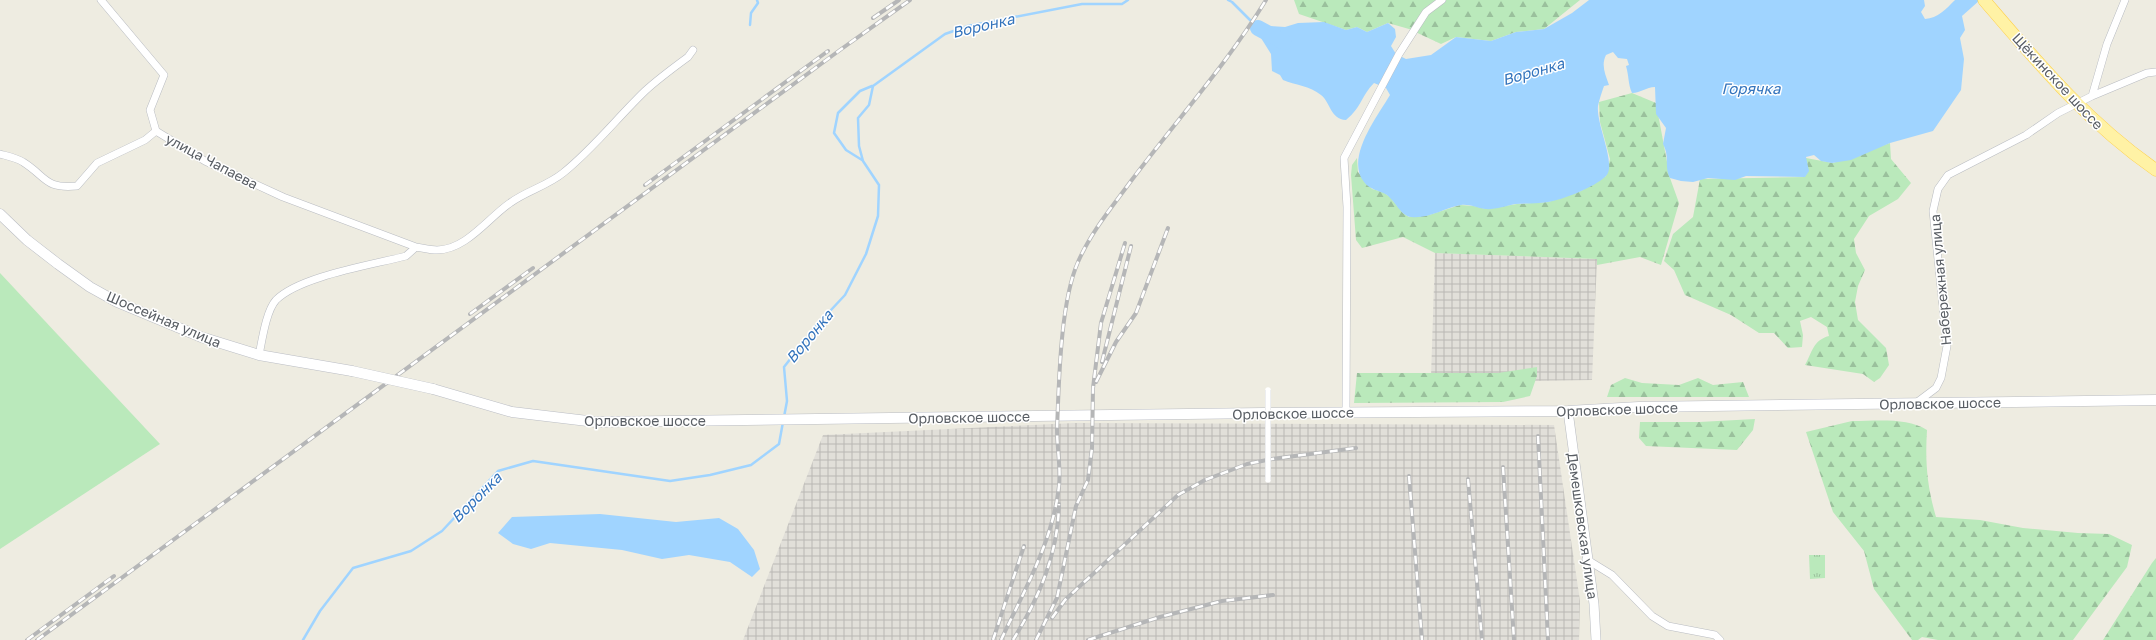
<svg xmlns="http://www.w3.org/2000/svg" width="2156" height="640" font-family="'Golos Text',sans-serif">
<style>
.industrial{fill:url(#industrial-grid)}
.grass{fill:url(#grass-tufts)}
.forest{fill:url(#forest-firs)}
.garden{fill:#bae9bb}
.water{fill:#a0d4ff}
.lines{fill:none;stroke-linecap:round;stroke-linejoin:round}
.stream{stroke:#a0d4ff;stroke-width:2.5}
.river{stroke:#a0d4ff;stroke-width:16}
.minor-casing{stroke:#b9bcc2;stroke-width:8}
.tertiary-casing{stroke:#b9bcc2;stroke-width:10}
.secondary-casing{stroke:#babdc4;stroke-width:11}
.primary-casing{stroke:#ffcf49;stroke-width:13}
.minor{stroke:#fff;stroke-width:7}
.tertiary{stroke:#fff;stroke-width:9}
.secondary{stroke:#fff;stroke-width:10}
.primary{stroke:#fff2a5;stroke-width:12}
.rail-casing{stroke:#b5b6b7;stroke-width:4}
.rail{stroke:#fff;stroke-width:2.5;stroke-dasharray:8;stroke-linecap:butt}
.pedestrian-bridge-casing{stroke:#b9bcc2;stroke-width:6;stroke-linecap:butt}
.secondary-bridge-casing{stroke:#babdc4;stroke-width:11;stroke-linecap:butt}
.pedestrian-bridge{stroke:#fff;stroke-width:5.5}
.secondary-bridge{stroke:#fff;stroke-width:10}
.labels{text-anchor:middle;dominant-baseline:central;stroke-width:3;stroke-linejoin:round;paint-order:stroke}
.street-label{font-size:14px;fill:#595e64;stroke:#fff}
.water-label{font-size:15px;font-style:italic;fill:#3273bc;stroke:#fff}
</style>
<defs>
<pattern id="industrial-grid" width="8" height="8" patternUnits="userSpaceOnUse"><rect width="8" height="8" fill="#e1dfd9"/><path d="M0 4h8M4 0v8" fill="none" stroke="#b9b8b4"/></pattern>
<pattern id="grass-tufts" width="24" height="20" patternUnits="userSpaceOnUse"><rect width="24" height="20" fill="#bae9bb"/><path d="M3 7l-1-3M5 7V3M7 7l1-3M15 17l-1-3M17 17v-4M19 17l1-3" fill="none" stroke="#9ac09c"/></pattern>
<pattern id="forest-firs" width="22" height="20" patternUnits="userSpaceOnUse"><rect width="22" height="20" fill="#bae9bb"/><path d="M5 1l3.5 6h-7zM16 11l3.5 6h-7z" fill="#9ac09c"/></pattern>
</defs>
<rect width="100%" height="100%" fill="#eeece1"/>
<path class="industrial" d="M 1435,253 L 1597,259 L 1592,380 L 1525,381 L 1431,377 Z
M 1075,423 L 1554,425 L 1580,601 L 1579,640 L 743,640 L 823,435 Z"/>
<path class="grass" d="M 1809,555 L 1825,555 L 1825,578 L 1810,579 Z"/>
<path class="forest" d="M 1294,0 L 1580,0 L 1544,29 L 1516,32 L 1491,41 L 1456,37 L 1441,44 L 1409,29 L 1388,23 L 1367,32 L 1357,27 L 1346,30 L 1299,14 Z
M 1632,93 L 1656,103 L 1670,178 L 1679,203 L 1661,265 L 1640,257 L 1597,265 L 1597,259 L 1435,253 L 1403,237 L 1362,248 L 1356,240 L 1351,175 L 1352,165 L 1357,158 L 1358,172 L 1372,189 L 1383,192 L 1390,197 L 1403,213 L 1409,217 L 1429,215 L 1460,205 L 1474,206 L 1486,209 L 1517,204 L 1548,202 L 1581,191 L 1606,176 L 1610,159 L 1600,122 L 1599,102 Z
M 1890,143 L 1891,159 L 1911,183 L 1898,199 L 1869,216 L 1854,239 L 1856,253 L 1865,270 L 1858,286 L 1855,302 L 1858,320 L 1886,348 L 1889,365 L 1880,378 L 1874,382 L 1863,374 L 1805,365 C 1812,353 1813,340 1829,336 L 1827,327 L 1811,317 L 1800,321 L 1803,335 L 1802,347 L 1788,348 L 1774,333 L 1759,333 L 1731,315 L 1685,295 L 1674,270 L 1664,261 L 1673,234 L 1693,217 L 1700,179 L 1805,177 L 1806,158 L 1833,163 Z
M 1537,367 L 1537,376 L 1530,396 L 1503,402 L 1354,403 L 1357,373 L 1498,373 Z
M 1625,378 L 1642,383 L 1679,385 L 1698,378 L 1713,385 L 1743,382 L 1749,397 L 1607,397 L 1611,385 Z
M 1755,419 L 1753,430 L 1737,450 L 1646,446 L 1639,438 L 1640,422 L 1699,422 Z
M 1852,421 C 1876,421 1907,417 1927,430 C 1925,462 1927,486 1936,517 L 1980,520 L 2023,528 L 2078,533 L 2109,534 L 2132,545 L 2127,567 L 2073,640 L 1938,640 L 1922,637 L 1918,640 L 1912,640 L 1874,589 L 1864,551 L 1833,512 L 1806,432 Z
M 2156,558 L 2156,640 L 2103,640 L 2152,563 Z"/>
<path class="garden" d="M 0,273 L 160,444 L 0,549 Z"/>
<path class="water" d="M 1589,0 L 1924,0 L 1925,6 L 1921,12 L 1925,19 C 1938,18 1946,9 1955,0 L 1980,0 L 1962,16 L 1965,30 L 1960,38 L 1964,59 L 1961,90 L 1933,131 L 1890,143 L 1851,160 L 1832,163 L 1821,161 L 1814,155 L 1806,157 L 1809,171 L 1805,177 L 1746,176 L 1735,180 L 1708,178 L 1693,182 L 1681,181 L 1670,178 C 1664,166 1670,157 1663,144 L 1666,128 L 1656,114 L 1655,87 C 1646,87 1641,93 1632,93 C 1628,84 1629,76 1626,66 L 1629,65 L 1627,59 L 1618,58 L 1613,52 L 1606,55 C 1601,65 1605,74 1609,85 L 1604,86 C 1602,92 1599,100 1598,106 C 1596,124 1617,165 1606,176 C 1595,187 1562,200 1548,202 C 1537,204 1526,203 1515,204 C 1506,206 1494,210 1485,209 C 1477,208 1470,204 1461,205 C 1444,208 1429,219 1411,217 C 1401,216 1395,201 1387,195 C 1379,190 1370,190 1364,182 C 1345,158 1377,117 1390,95 L 1386,88 L 1374,83 C 1361,96 1362,107 1346,120 C 1330,119 1331,103 1321,95 C 1310,86 1295,85 1283,80 L 1280,75 L 1272,71 L 1271,54 L 1261,38 L 1269,26 L 1285,27 L 1298,23 L 1324,22 L 1346,30 L 1357,27 L 1367,32 L 1388,23 L 1395,29 L 1396,37 L 1391,46 L 1396,54 L 1406,59 L 1431,55 L 1456,37 L 1491,41 L 1516,32 L 1544,29 L 1572,13 Z
M 600,514 L 676,522 L 719,518 L 738,529 L 754,550 L 760,569 L 752,577 L 730,562 L 689,555 L 662,559 L 622,550 L 550,543 L 531,549 L 513,544 L 498,533 L 512,517 Z"/>
<g class="lines">
<path class="stream" d="M 1228,0 L 1232,2 L 1258,28
M 750,25 L 751,13 L 758,3 L 757,0
M 862,160 L 846,150 L 834,133 L 838,113 L 860,91 L 872,86
M 784,417 L 787,401 L 784,367 L 816,326 L 845,295 L 866,254 L 878,216 L 879,185 L 863,161 L 859,146 L 858,118 L 869,105 L 873,86 L 945,34 L 968,26 L 1082,4 L 1122,4 L 1128,0
M 303,640 L 320,611 L 353,568 L 411,551 L 442,531 L 498,471 L 533,461 L 670,481 L 710,475 L 751,465 L 779,444 L 783,422"/>
<path class="river" d="M 1258,28 L 1284,42"/>
<defs>
<path id="minor" d="M 101,0 L 164,75 L 150,110 L 156,131 L 205,161 L 283,197 L 416,247
M 2092,96 L 2147,73 L 2156,72
M 0,154 C 7,156 17,158 23,162 C 47,177 44,189 77,186 L 97,163 L 145,140 L 156,131
M 259,355 C 262,341 266,311 276,300 C 300,276 372,265 406,256 L 416,247 C 423,248 430,250 437,250 C 466,250 488,218 510,203 C 526,191 547,186 563,173 C 593,149 617,118 645,91 C 658,79 673,68 688,57 L 693,50
M 1916,403 L 1936,388 L 1941,378 L 1947,346 L 1933,211 L 1938,189 L 1948,175 L 2026,135 L 2058,113 L 2092,96 L 2107,44 L 2125,0
M 1346,412 L 1347,207 L 1344,158 L 1399,54 L 1426,12 L 1442,0
M 1586,559 L 1612,575 L 1652,616 L 1668,626 L 1715,635 L 1720,640"/>
<path id="tertiary" d="M 1568,411 L 1594,604 L 1596,640"/>
<path id="secondary" d="M 0,214 L 27,240 L 58,264 L 90,287 L 117,302 L 201,337 L 259,355 L 352,371
M 433,389 L 512,412 L 596,422 L 1263,413 L 1568,411 L 1639,407 L 2156,400"/>
<path id="primary" d="M 1984,0 C 2038,63 2087,122 2156,170"/>
</defs>
<use href="#minor" class="minor-casing"/>
<use href="#tertiary" class="tertiary-casing"/>
<use href="#secondary" class="secondary-casing"/>
<use href="#primary" class="primary-casing"/>
<use href="#minor" class="minor"/>
<use href="#tertiary" class="tertiary"/>
<use href="#secondary" class="secondary"/>
<use href="#primary" class="primary"/>
<defs>
<path id="rail" d="M 873,18 L 899,0
M 645,185 L 828,51
M 470,314 L 533,268
M 1102,362 L 1131,246
M 1096,382 L 1116,342 L 1136,313 L 1168,228
M 1538,436 L 1548,640
M 1503,467 L 1514,640
M 1409,476 L 1422,640
M 1468,479 L 1482,640
M 1052,618 L 1065,600 L 1178,495 L 1205,480 L 1247,464 L 1272,459 L 1356,448
M 27,640 L 114,576
M 37,640 L 840,50 L 910,0
M 993,640 L 1024,546
M 1001,640 C 1024,591 1053,541 1059,486 C 1061,468 1057,448 1057,429 C 1059,383 1060,303 1078,262 C 1091,232 1112,207 1131,181 C 1176,121 1227,64 1266,0
M 1013,640 C 1039,598 1058,554 1059,504
M 1036,640 L 1057,598 L 1076,506 L 1088,480 L 1092,448 L 1093,388 L 1101,323 L 1125,243
M 1088,640 L 1160,617 L 1222,601 L 1273,595"/>
</defs>
<use href="#rail" class="rail-casing"/>
<use href="#rail" class="rail"/>
<defs>
<path id="pedestrian-bridge" d="M 1268,480 L 1268,390"/>
<path id="secondary-bridge" d="M 352,371 L 433,389"/>
</defs>
<use href="#pedestrian-bridge" class="pedestrian-bridge-casing"/>
<use href="#secondary-bridge" class="secondary-bridge-casing"/>
<use href="#pedestrian-bridge" class="pedestrian-bridge"/>
<use href="#secondary-bridge" class="secondary-bridge"/>
</g>
<g class="labels">
<g class="street-label">
<text transform="translate(2058 81) rotate(47)">Щёкинское шоссе</text>
<text transform="translate(212 161) rotate(28)">улица Чапаева</text>
<text transform="translate(1940 280) rotate(-95)">Набережная улица</text>
<text transform="translate(164 319) rotate(23)">Шоссейная улица</text>
<text transform="translate(1940 403) rotate(-1)">Орловское шоссе</text>
<text transform="translate(1617 409) rotate(-2)">Орловское шоссе</text>
<text transform="translate(1293 413) rotate(-1)">Орловское шоссе</text>
<text transform="translate(969 417) rotate(-1)">Орловское шоссе</text>
<text x="645" y="420">Орловское шоссе</text>
<text transform="translate(1583 526) rotate(82)">Демешковская улица</text>
</g>
<g class="water-label">
<text transform="translate(983 25) rotate(-13)">Воронка</text>
<text transform="translate(1533 71) rotate(-16)">Воронка</text>
<text x="1751" y="88">Горячка</text>
<text transform="translate(809 336) rotate(-50)">Воронка</text>
<text transform="translate(476 497) rotate(-45)">Воронка</text>
</g>
</g>
</svg>
